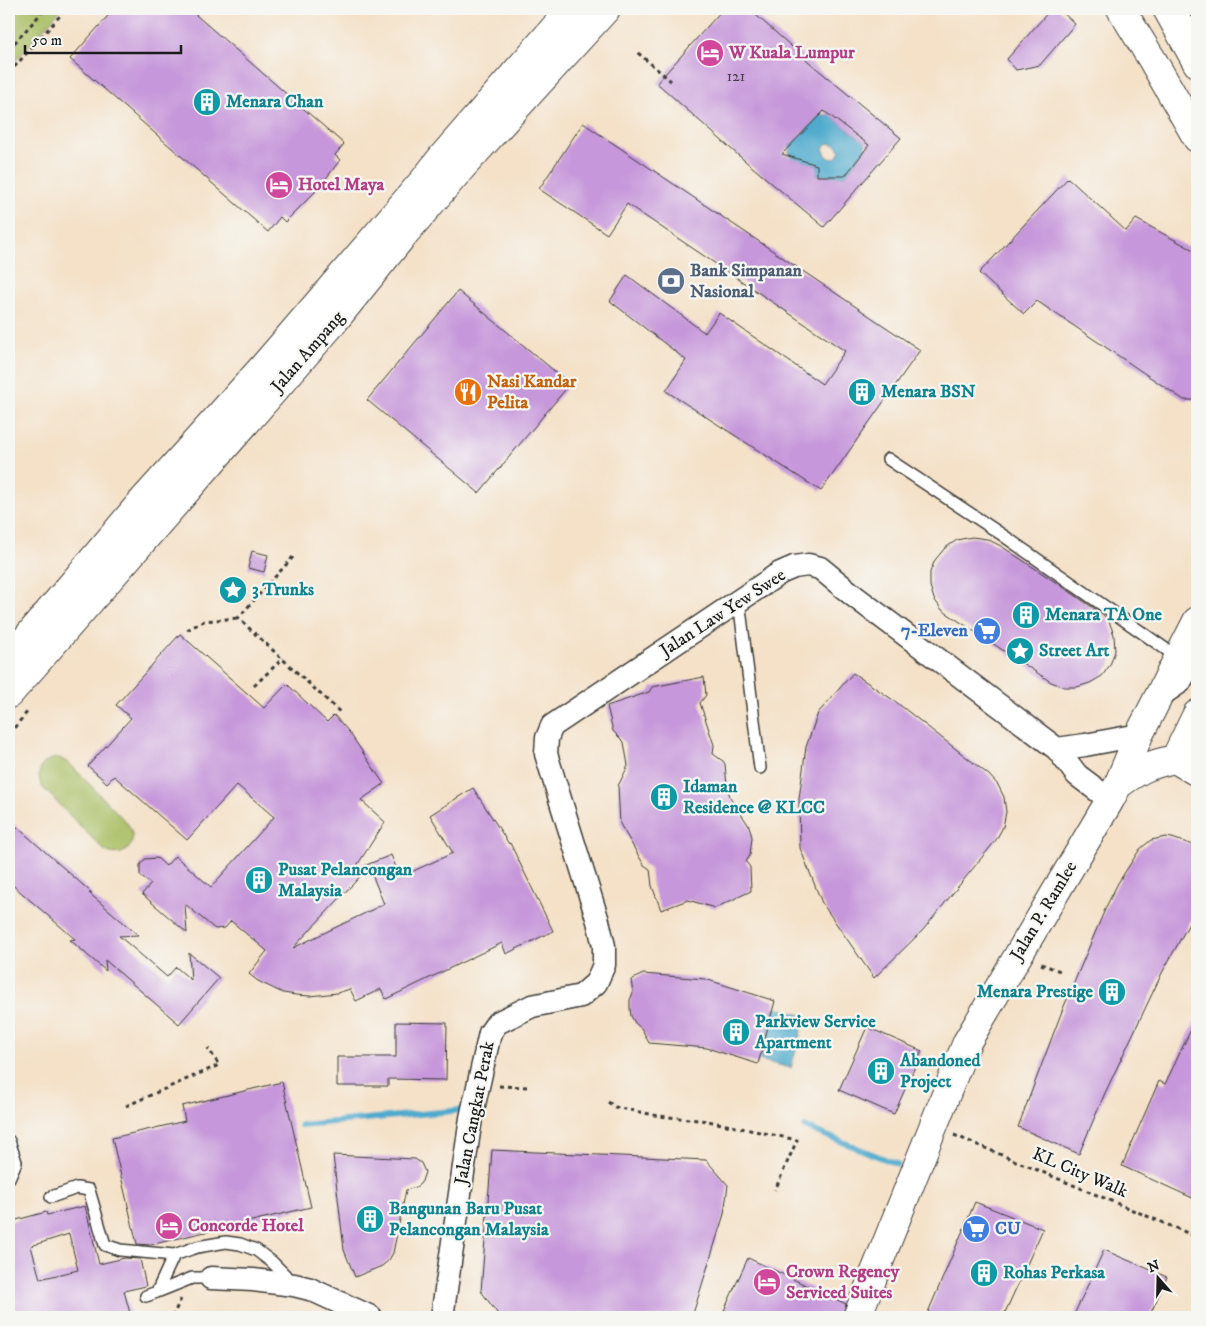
<svg xmlns="http://www.w3.org/2000/svg" width="1206" height="1326" font-family="'IM FELL DW Pica',serif">
<style>
.green{fill:#a9be63;stroke:#626d40}
.water{fill:#4faacd;stroke:#366374;fill-rule:evenodd}
.lines{fill:none;stroke-linecap:round;stroke-linejoin:round}
.stream{stroke:#4faacd;stroke-width:6}
.building{fill:#c697da;fill-rule:evenodd}
.lane-casing{stroke:#3c3a36;stroke-width:14}
.street-casing{stroke:#3c3a36;stroke-width:25}
.secondary-casing{stroke:#3c3a36;stroke-width:30}
.path{stroke:#3c3a36;stroke-width:3;stroke-dasharray:4 4;stroke-linecap:butt}
.lane{stroke:#fff;stroke-width:11}
.street{stroke:#fff;stroke-width:22}
.secondary{stroke:#fff;stroke-width:28}
.labels{text-anchor:middle;dominant-baseline:central;stroke-width:4.5;stroke-linejoin:round;paint-order:stroke}
.number-label{font-size:15px;fill:#463b4c}
.hotel-label{font-size:18px;font-weight:bold;fill:#b23c85;stroke:#f6f6f2;text-anchor:start}
.culture-label{font-size:18px;font-weight:bold;fill:#0d838f;stroke:#f6f6f2;text-anchor:start}
.service-label{font-size:18px;font-weight:bold;fill:#4e5e75;stroke:#f6f6f2;text-anchor:start}
.street-label{font-size:18px;fill:#1c1c1c;stroke:#f6f6f2}
.food-label{font-size:18px;font-weight:bold;fill:#c56008;stroke:#f6f6f2;text-anchor:start}
.shop-label{font-size:18px;font-weight:bold;fill:#366cbe;stroke:#f6f6f2;text-anchor:end}
</style>
<rect width="100%" height="100%" fill="#f6f6f2"/>
<filter id="ink" filterUnits="userSpaceOnUse"><feTurbulence type="fractalNoise" baseFrequency=".02" numOctaves="2"/><feDisplacementMap in="SourceGraphic" scale="10" xChannelSelector="R" yChannelSelector="G"/><feConvolveMatrix kernelMatrix="1 2 1 2 8 2 1 2 1" color-interpolation-filters="sRGB"/></filter>
<filter id="wash" filterUnits="userSpaceOnUse"><feTurbulence type="fractalNoise" baseFrequency=".0096" numOctaves="4" result="noise"/><feDisplacementMap in="SourceGraphic" scale="20" xChannelSelector="R" yChannelSelector="G"/><feGaussianBlur stdDeviation="1.12" result="paint"/><feColorMatrix in="noise" values="0 0 0 0 0 0 0 0 0 0 0 0 0 0 0 0 0 1.4 0 .05"/><feComposite in="paint" operator="in"/></filter>
<g filter="url(#wash)">
<rect width="100%" height="100%" fill="#f4e1c8"/>
<path class="green" d="M 9,9 L 61,9 L 9,68 Z
M 59,758 L 69,763 L 127,823 C 141,841 126,861 105,851 L 42,787 C 35,772 41,759 59,758 Z"/>
<path class="water" d="M 820,115 L 829,115 L 865,142 L 866,148 L 845,176 L 817,176 L 817,165 L 792,158 L 789,153 L 790,146 ZM 828,143 L 837,145 L 840,150 L 837,157 L 831,159 L 826,155 L 823,148 Z
M 774,1007 L 805,1016 L 791,1068 L 759,1060 Z"/>
<g class="lines">
<path class="stream" d="M 301,1125 L 463,1110
M 805,1127 L 897,1164"/>
</g>
<g id="blocks">
<path class="building" d="M 114,9 L 189,9 L 344,144 L 335,155 L 340,160 L 328,176 L 314,193 L 285,222 L 280,217 L 268,232 L 70,59 Z
M 723,9 L 749,9 L 816,68 L 901,138 L 824,227 L 738,155 L 657,83 ZM 824,111 L 869,145 L 845,176 L 817,176 L 817,165 L 782,154 Z
M 1051,9 L 1059,9 L 1075,24 L 1040,65 L 1016,70 L 1007,59 Z
M 583,123 L 920,350 L 821,491 L 666,391 L 686,360 L 610,301 L 627,275 L 705,333 L 719,313 L 822,384 L 845,351 L 627,204 L 607,234 L 539,189 Z
M 1068,178 L 1126,231 L 1136,219 L 1197,252 L 1197,400 L 1184,400 L 1037,301 L 1024,314 L 979,273 Z
M 458,291 L 570,384 L 479,493 L 367,400 Z
M 972,537 L 987,539 L 1001,546 L 1066,589 L 1102,614 L 1109,621 L 1114,635 L 1115,651 L 1110,665 L 1102,676 L 1090,683 L 1077,687 L 1064,687 L 1051,682 L 942,610 L 934,599 L 930,586 L 930,572 L 935,560 L 945,548 L 957,540 Z
M 252,551 L 268,555 L 264,572 L 248,568 Z
M 180,634 L 264,708 L 287,684 L 327,722 L 334,715 L 349,732 L 384,784 L 361,800 L 385,822 L 354,870 L 391,855 L 400,877 L 453,853 L 430,815 L 473,788 L 509,844 L 510,843 L 553,931 L 506,954 L 502,943 L 386,999 L 381,989 L 356,1001 L 350,989 L 337,993 L 310,996 L 296,995 L 283,993 L 258,981 L 249,974 L 267,951 L 231,921 L 225,928 L 215,929 L 185,904 L 187,933 L 142,894 L 151,884 L 140,876 L 140,865 L 145,859 L 157,858 L 166,866 L 175,856 L 211,887 L 274,817 L 237,785 L 187,840 L 114,776 L 107,783 L 88,766 L 131,718 L 116,705 ZM 369,867 L 384,904 L 293,948 Z
M 853,673 L 896,702 L 989,775 L 998,785 L 1004,797 L 1006,812 L 1003,827 L 996,840 L 923,930 L 874,978 L 822,903 L 800,848 L 799,799 L 806,747 L 818,713 Z
M 704,677 L 706,695 L 700,703 L 714,745 L 713,754 L 723,761 L 725,764 L 727,786 L 730,797 L 749,826 L 752,837 L 750,855 L 746,862 L 750,867 L 751,891 L 715,908 L 688,900 L 661,910 L 652,886 L 650,869 L 644,865 L 620,824 L 618,786 L 628,766 L 624,742 L 613,731 L 607,706 L 649,692 L 652,687 Z
M 9,820 L 92,893 L 89,893 L 138,935 L 119,936 L 167,977 L 176,967 L 191,980 L 189,953 L 219,978 L 179,1024 L 105,960 L 106,971 L 70,940 L 75,939 L 9,882 Z
M 1166,837 L 1172,838 L 1197,846 L 1197,909 L 1162,973 L 1105,1093 L 1079,1154 L 1018,1127 L 1062,1011 L 1106,907 L 1118,883 L 1140,849 L 1151,840 Z
M 643,974 L 705,979 L 775,1001 L 758,1064 L 707,1048 L 649,1043 L 642,1029 L 635,1023 L 631,1016 L 630,1009 L 630,1000 L 633,993 L 631,980 Z
M 1197,1017 L 1197,1200 L 1122,1166 L 1159,1081 L 1165,1084 Z
M 396,1022 L 447,1023 L 446,1080 L 388,1079 L 388,1086 L 337,1086 L 337,1057 L 396,1057 Z
M 867,1027 L 922,1051 L 894,1114 L 839,1090 Z
M 282,1082 L 311,1207 L 150,1245 L 137,1244 L 112,1138 L 185,1121 L 182,1106 Z
M 492,1150 L 706,1160 L 728,1185 L 724,1214 L 692,1317 L 500,1317 L 481,1291 Z
M 333,1155 L 415,1159 L 421,1163 L 425,1172 L 422,1181 L 420,1184 L 416,1187 L 406,1190 L 393,1253 L 389,1260 L 382,1266 L 355,1277 L 344,1250 Z
M 975,1202 L 1043,1229 L 1003,1317 L 926,1317 Z
M 85,1206 L 99,1264 L 125,1258 L 140,1259 L 146,1286 L 124,1291 L 131,1317 L 9,1317 L 9,1222 L 46,1212 L 47,1215 ZM 69,1234 L 78,1270 L 40,1279 L 31,1246 Z
M 1104,1250 L 1167,1277 L 1149,1317 L 1073,1317 Z
M 748,1258 L 846,1304 L 842,1317 L 721,1317 Z"/>
</g>
</g>
<g filter="url(#ink)">
<use href="#blocks" fill-opacity="0" stroke="#3c3a36" stroke-width="1"/>
<g class="lines">
<defs>
<path id="lane" d="M 1179,14 L 1197,28
M 888,459 L 1004,536 L 1167,650 L 1179,657
M 739,601 L 760,768
M 1165,699 L 1184,686 L 1197,663
M 9,1141 L 16,1162 L 9,1178
M 51,1197 L 77,1188 L 89,1190 L 105,1245 L 120,1250 L 174,1255 L 197,1247 L 226,1242 L 240,1244 L 256,1250 L 272,1262 L 293,1283
M 157,1292 L 192,1278 L 211,1278
M 146,1296 L 157,1292 L 174,1255"/>
<path id="street" d="M 1057,749 L 1085,745 L 1139,735
M 211,1278 L 253,1280 L 294,1285 L 310,1289 L 371,1317
M 442,1317 L 471,1118 L 490,1033 L 497,1023 L 532,1006 L 581,996 L 596,983 L 604,965 L 604,946 L 598,921 L 546,754 L 547,738 L 552,726 L 780,573 L 794,567 L 808,565 L 820,568 L 854,596 L 1057,749 L 1077,775 L 1110,800"/>
<path id="secondary" d="M 1121,9 L 1153,61 L 1197,138
M 1167,9 L 1197,63
M 9,659 L 139,505 L 263,367 L 425,179 L 443,156 L 571,9
M 9,694 L 331,325 L 405,233 L 463,166 L 606,9
M 1175,759 L 1197,714
M 1118,785 C 1138,770 1150,764 1175,759 L 1197,772
M 857,1317 L 967,1042 L 1110,800 L 1118,785 L 1139,735 L 1197,621"/>
</defs>
<use href="#lane" class="lane-casing"/>
<use href="#street" class="street-casing"/>
<use href="#secondary" class="secondary-casing"/>
<path class="path" d="M 9,49 L 45,9
M 638,53 L 671,81
M 9,73 L 66,9
M 293,557 L 238,618 L 342,714
M 187,630 L 204,621 L 238,618
M 254,686 L 283,658
M 9,734 L 28,711
M 1041,964 L 1063,972
M 499,1086 L 527,1087
M 608,1102 L 615,1107 L 659,1116 L 708,1121 L 797,1140 L 775,1190
M 126,1106 L 219,1065 L 208,1048
M 954,1135 L 1197,1237
M 172,1317 L 181,1299"/>
<use href="#lane" class="lane"/>
<use href="#street" class="street"/>
<use href="#secondary" class="secondary"/>
</g>
</g>
<defs>
<symbol id="hotel-disc" viewBox="-11 -11 22 22"><circle r="9.5" fill="#d1479c" stroke="#f6f6f2"/><path d="M-6-4.5h1.5V1H6V5H4.5V3h-9V5H-6ZM-4 0a1.8 1.8 0 1 1 3.6 0ZM.5 0V-2.5h3Q6-2.5 6 0Z" fill="#fff"/></symbol>
<symbol id="building-disc" viewBox="-11 -11 22 22"><circle r="9.5" fill="#0f9aa8" stroke="#f6f6f2"/><path d="M-4-6H4V6H1V3H-1V6H-4ZM-2.5-4.3h1.7v1.8h-1.7ZM.8-4.3h1.7v1.8H.8ZM-2.5-1h1.7V.8h-1.7ZM.8-1h1.7V.8H.8Z" fill="#fff"/></symbol>
<symbol id="bank-disc" viewBox="-11 -11 22 22"><circle r="9.5" fill="#5c6f8a" stroke="#f6f6f2"/><path d="M-6-4H6V4H-6ZM0-2.3a2.3 2.3 0 1 0 0 4.6a2.3 2.3 0 1 0 0-4.6Z" fill="#fff"/></symbol>
<symbol id="restaurant-disc" viewBox="-11 -11 22 22"><circle r="9.5" fill="#e8710a" stroke="#f6f6f2"/><path d="M-5-6h1v4h1v-4h1v4h1v-4h1v5L-1.5 .5V6h-2V.5L-5-1ZM5-6V6H3V1.5H1.5Q1.5-4 5-6Z" fill="#fff"/></symbol>
<symbol id="sight-disc" viewBox="-11 -11 22 22"><circle r="9.5" fill="#0f9aa8" stroke="#f6f6f2"/><path d="M0-6L1.8-2.2L6-1.7L2.9 1.2L3.7 5.4L0 3.3L-3.7 5.4L-2.9 1.2L-6-1.7L-1.8-2.2Z" fill="#fff"/></symbol>
<symbol id="supermarket-disc" viewBox="-11 -11 22 22"><circle r="9.5" fill="#3f7fe0" stroke="#f6f6f2"/><path d="M-6-5.5h2.5l.6 2H6L4.5 2H-2.5L-4.4-4H-6ZM-1.5 3.2a1.3 1.3 0 1 0 .1 0ZM3 3.2a1.3 1.3 0 1 0 .1 0Z" fill="#fff"/></symbol>
</defs>
<g fill-rule="evenodd">
<use href="#hotel-disc" x="694" y="37" width="32" height="32"/>
<use href="#building-disc" x="191" y="86" width="32" height="32"/>
<use href="#hotel-disc" x="263" y="169" width="32" height="32"/>
<use href="#bank-disc" x="655" y="265" width="32" height="32"/>
<use href="#restaurant-disc" x="452" y="376" width="32" height="32"/>
<use href="#building-disc" x="846" y="376" width="32" height="32"/>
<use href="#sight-disc" x="217" y="574" width="32" height="32"/>
<use href="#building-disc" x="1010" y="599" width="32" height="32"/>
<use href="#supermarket-disc" x="971" y="615" width="32" height="32"/>
<use href="#sight-disc" x="1004" y="635" width="32" height="32"/>
<use href="#building-disc" x="648" y="781" width="32" height="32"/>
<use href="#building-disc" x="243" y="864" width="32" height="32"/>
<use href="#building-disc" x="1096" y="976" width="32" height="32"/>
<use href="#building-disc" x="720" y="1016" width="32" height="32"/>
<use href="#building-disc" x="865" y="1055" width="32" height="32"/>
<use href="#building-disc" x="354" y="1203" width="32" height="32"/>
<use href="#hotel-disc" x="153" y="1210" width="32" height="32"/>
<use href="#supermarket-disc" x="960" y="1213" width="32" height="32"/>
<use href="#building-disc" x="968" y="1257" width="32" height="32"/>
<use href="#hotel-disc" x="751" y="1266" width="32" height="32"/>
</g>
<g class="labels">
<g class="number-label">
<text x="736" y="76">121</text>
</g>
<g class="hotel-label">
<text x="729" y="53">W Kuala Lumpur</text>
<text x="298" y="185">Hotel Maya</text>
<text x="188" y="1226">Concorde Hotel</text>
<text x="786" y="1272">Crown Regency<tspan x="786" dy="21">Serviced Suites</tspan></text>
</g>
<g class="culture-label">
<text x="226" y="102">Menara Chan</text>
<text x="881" y="392">Menara BSN</text>
<text x="252" y="590">3 Trunks</text>
<text x="1045" y="615">Menara TA One</text>
<text x="1039" y="651">Street Art</text>
<text x="683" y="787">Idaman<tspan x="683" dy="21">Residence @ KLCC</tspan></text>
<text x="278" y="870">Pusat Pelancongan<tspan x="278" dy="21">Malaysia</tspan></text>
<text x="1093" y="992" text-anchor="end">Menara Prestige</text>
<text x="755" y="1022">Parkview Service<tspan x="755" dy="21">Apartment</tspan></text>
<text x="900" y="1061">Abandoned<tspan x="900" dy="21">Project</tspan></text>
<text x="389" y="1209">Bangunan Baru Pusat<tspan x="389" dy="21">Pelancongan Malaysia</tspan></text>
<text x="1003" y="1273">Rohas Perkasa</text>
</g>
<g class="service-label">
<text x="690" y="271">Bank Simpanan<tspan x="690" dy="21">Nasional</tspan></text>
</g>
<g class="street-label">
<text transform="translate(308 352) rotate(-49)">Jalan Ampang</text>
<text transform="translate(723 613) rotate(-33)">Jalan Law Yew Swee</text>
<text transform="translate(1044 911) rotate(-59)">Jalan P. Ramlee</text>
<text transform="translate(475 1113) rotate(-79)">Jalan Cangkat Perak</text>
<text transform="translate(1080 1173) rotate(23)">KL City Walk</text>
</g>
<g class="food-label">
<text x="487" y="382">Nasi Kandar<tspan x="487" dy="21">Pelita</tspan></text>
</g>
<g class="shop-label">
<text x="968" y="631">7-Eleven</text>
<text x="995" y="1229" text-anchor="start">CU</text>
</g>
</g>
<rect width="1206" height="1326" fill="none" stroke="#f6f6f2" stroke-width="30"/>
<g transform="translate(1158 1278) rotate(340)" stroke="#f6f6f2" stroke-width="4" paint-order="stroke">
<path d="M0-4L9 19L0 12L-9 19Z" fill="#1c1c1c"/>
<text y="-8" font-size="14" font-weight="bold" text-anchor="middle" fill="#1c1c1c">N</text>
</g>
<path d="M25 45v8h156v-8" fill="none" stroke="#1c1c1c" stroke-width="2.5"/>
<text x="32" y="45" font-size="15" fill="#1c1c1c" stroke="#f6f6f2" stroke-width="4" paint-order="stroke">50 m</text>
</svg>
